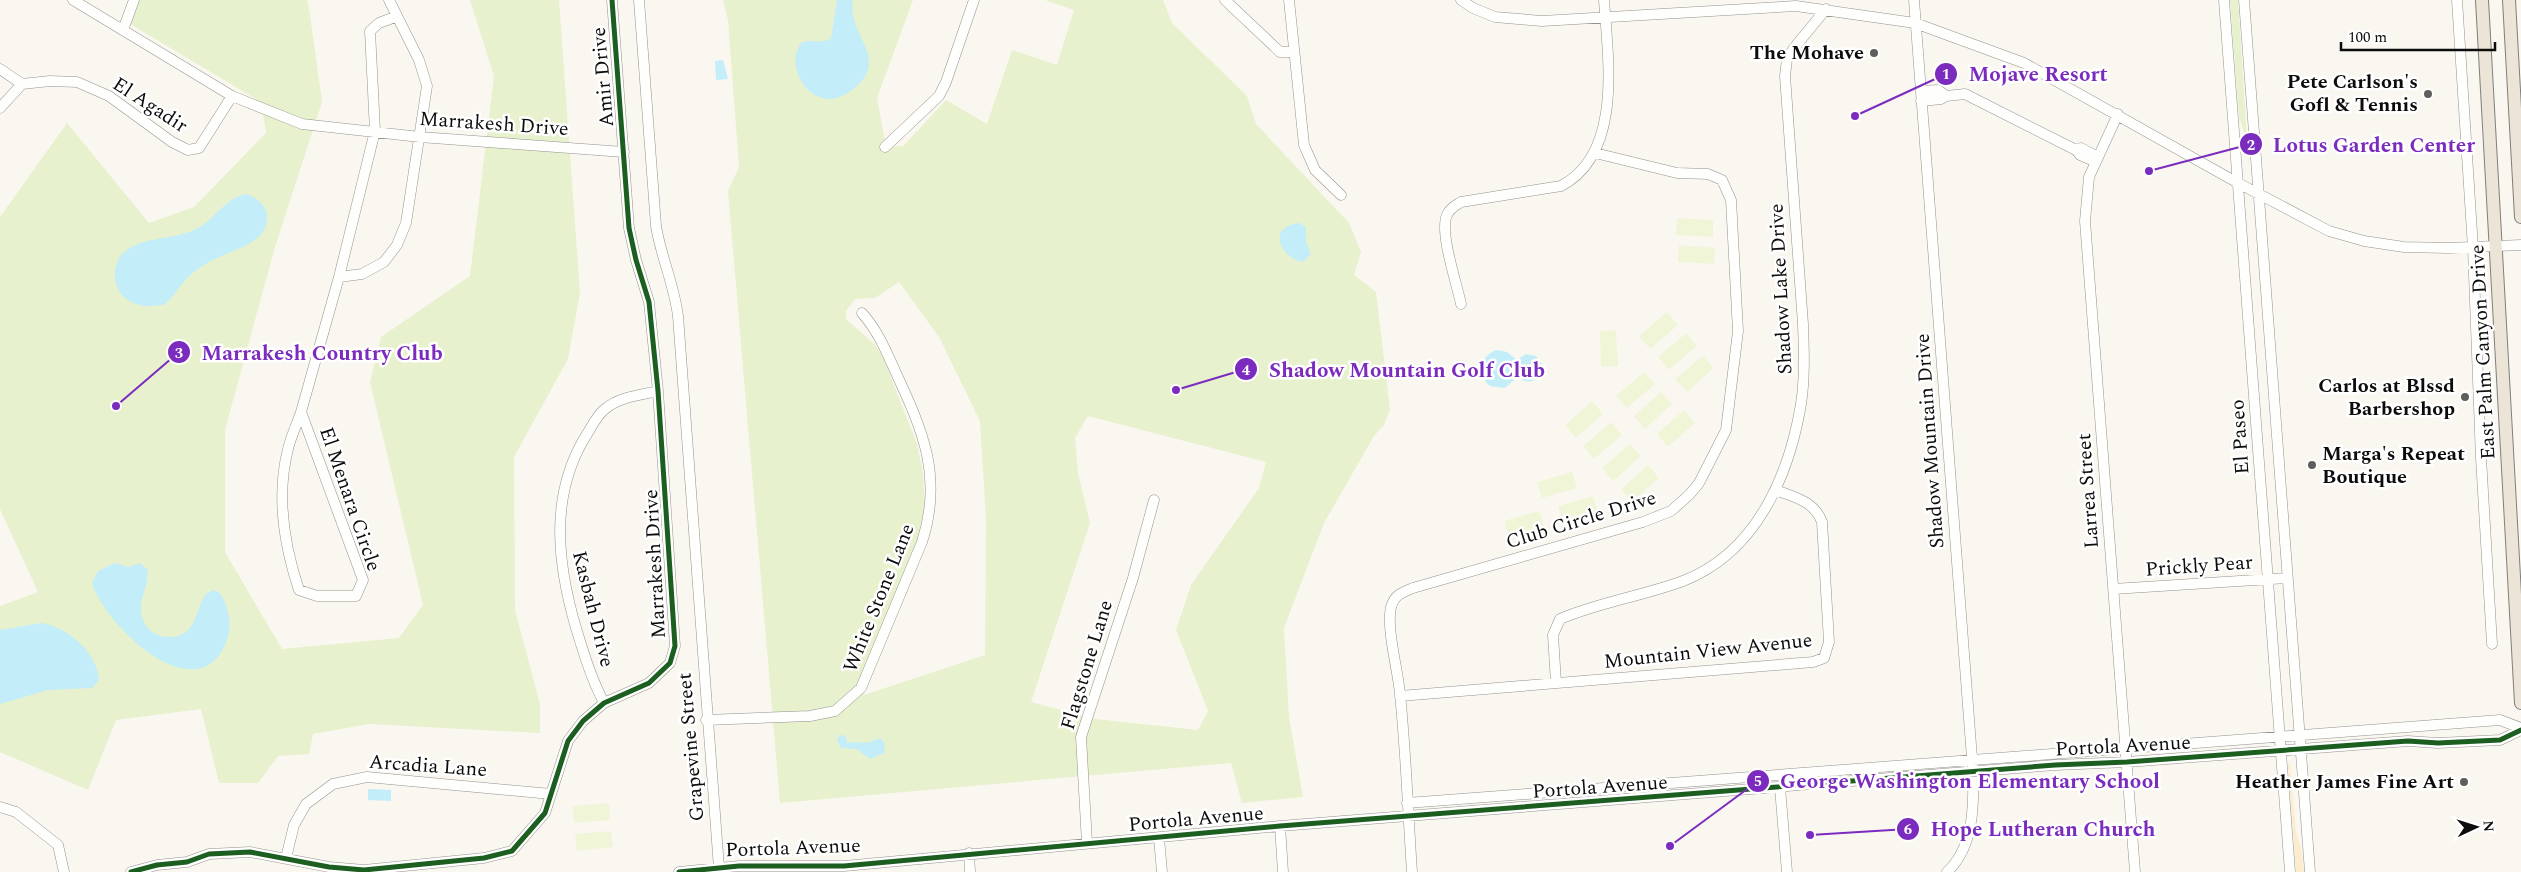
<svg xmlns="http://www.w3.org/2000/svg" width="2521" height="872" font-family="Spectral,serif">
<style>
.green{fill:#e8f1ce;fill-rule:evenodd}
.sand{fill:#fdecce}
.pitch{fill:#f1f5d8}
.water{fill:#c3edf8}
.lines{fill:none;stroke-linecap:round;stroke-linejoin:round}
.minor-casing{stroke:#93928f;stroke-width:11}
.major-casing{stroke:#807f7c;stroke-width:14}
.minor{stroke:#fefefd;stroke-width:10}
.major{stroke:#ece4d6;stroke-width:12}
.cycleway-casing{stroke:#fff;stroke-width:8}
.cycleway{stroke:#1b5e20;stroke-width:5}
.poi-dot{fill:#5f5e5c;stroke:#fff;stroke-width:2}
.labels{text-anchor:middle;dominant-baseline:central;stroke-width:5;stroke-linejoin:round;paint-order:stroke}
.poi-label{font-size:20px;font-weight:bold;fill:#0c0c0c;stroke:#fff;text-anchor:end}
.street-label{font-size:20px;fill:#0c0c0c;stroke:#fff}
.leader{fill:none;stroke:#7b2cbf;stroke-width:2}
.callout-dot{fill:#7b2cbf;stroke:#fff;stroke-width:2}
.mark-label{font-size:15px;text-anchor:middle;font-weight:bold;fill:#fff}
.callout-label{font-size:21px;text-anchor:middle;font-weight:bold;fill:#7b2cbf;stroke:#fff;stroke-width:5;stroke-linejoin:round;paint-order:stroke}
</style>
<rect width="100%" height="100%" fill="#faf7f0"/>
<path class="green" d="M 139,0 L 307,0 L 309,8 L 322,102 L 275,247 L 225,430 L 225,552 L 282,649 L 399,638 L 423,605 L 370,382 L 381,337 L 470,276 L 494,76 L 470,0 L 559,0 L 580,293 L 568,359 L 514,457 L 515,610 L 540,704 L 540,733 L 369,724 L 313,734 L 309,754 L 278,756 L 258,783 L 219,783 L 201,709 L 116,720 L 88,790 L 0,752 L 0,606 L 38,592 L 0,509 L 0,217 L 67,123 L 149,223 L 194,207 L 266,133 L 261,102 L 130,24 Z
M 723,0 L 913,0 L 877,98 L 886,147 L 903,146 L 946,100 L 987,124 L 1012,50 L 1057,65 L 1074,10 L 1045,0 L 1163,0 L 1172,23 L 1247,96 L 1256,124 L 1349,223 L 1361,252 L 1354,275 L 1376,292 L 1390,409 L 1384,425 L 1374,436 L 1324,523 L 1284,628 L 1289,717 L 1303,797 L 1242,803 L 1231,763 L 780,803 L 728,191 L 739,167 L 728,20 ZM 899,282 L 939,337 L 980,421 L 986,518 L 985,655 L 864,695 L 860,686 L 917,541 L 925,507 L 923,473 L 917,444 L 882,355 L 874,344 L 846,319 L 846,311 L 855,299 L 875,298 ZM 1088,416 L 1266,462 L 1259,488 L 1191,585 L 1176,630 L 1208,711 L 1198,730 L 1095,719 L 1031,702 L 1090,523 L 1078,473 L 1075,438 Z
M 2230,0 L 2238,0 L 2249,168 L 2245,136 L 2239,116 Z"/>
<path class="sand" d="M 2290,764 L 2296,833 L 2301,848 L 2304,872 L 2296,872 L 2288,765 Z"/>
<path class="pitch" d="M 1677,218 L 1713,220 L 1713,237 L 1676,235 Z
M 1679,245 L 1715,248 L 1714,264 L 1678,262 Z
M 1667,312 L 1678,325 L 1650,349 L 1639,336 Z
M 1616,330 L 1618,366 L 1601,367 L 1600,331 Z
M 1686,333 L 1697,346 L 1669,370 L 1658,357 Z
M 1703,356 L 1714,368 L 1687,392 L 1675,379 Z
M 1644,372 L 1655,384 L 1627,408 L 1616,396 Z
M 1661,392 L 1672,404 L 1645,429 L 1634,416 Z
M 1592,401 L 1603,414 L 1576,438 L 1565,425 Z
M 1684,410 L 1695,423 L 1668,447 L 1657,434 Z
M 1611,422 L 1622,435 L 1594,459 L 1583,446 Z
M 1630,444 L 1641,456 L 1613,481 L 1602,468 Z
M 1648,465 L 1659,478 L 1632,502 L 1621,489 Z
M 1572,472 L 1577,488 L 1542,498 L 1537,482 Z
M 1593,496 L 1597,511 L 1562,521 L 1558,506 Z
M 1539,511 L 1544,527 L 1509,537 L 1504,521 Z
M 609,803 L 610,820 L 574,823 L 573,806 Z
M 611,831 L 613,847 L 577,851 L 575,834 Z"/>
<path class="water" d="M 837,0 L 853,0 C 846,34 893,60 852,90 C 845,95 835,100 827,99 C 804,97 786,65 801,43 C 811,38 821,45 831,38 Z
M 723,60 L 728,79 L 716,80 L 715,61 Z
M 247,194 C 257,198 266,205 267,216 C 269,242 235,249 217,258 C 209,261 201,267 194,272 C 182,281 176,295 165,304 C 140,311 113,301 115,271 C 116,265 118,258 122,254 C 141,235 175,241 198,228 C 215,219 227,196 247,194 Z
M 1299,223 L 1306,227 L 1306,242 L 1311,254 L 1303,262 C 1282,259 1265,227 1299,223 Z
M 1497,350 L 1507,352 L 1517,360 L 1526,354 L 1536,356 L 1542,364 L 1541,374 C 1535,383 1526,384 1517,377 L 1505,388 L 1490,386 C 1476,375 1480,355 1497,350 Z
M 115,563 L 129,567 L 140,563 L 147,569 C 150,583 140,596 141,611 C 142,620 146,628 154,633 C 160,637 166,637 173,637 C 197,634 195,610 206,594 L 213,590 L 220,593 C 229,607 232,625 227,640 C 200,715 106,628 92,583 L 98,571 Z
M 42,623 C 67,627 97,652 99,680 L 92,688 L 48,690 L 0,704 L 0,630 Z
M 840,735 L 846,736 L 847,743 C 856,741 863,744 870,742 C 875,741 876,738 882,739 L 885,745 L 884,753 L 870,759 L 857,749 L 841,748 L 837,740 Z
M 368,789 L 391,790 L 391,801 L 368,800 Z"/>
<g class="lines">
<defs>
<path id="minor" d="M 73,0 L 232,96 L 302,124 L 420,137 L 624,152
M 639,0 L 656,226 C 661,257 674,284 678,316 L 719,868
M 1225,0 L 1280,52 L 1294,52
M 1289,0 L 1304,145 L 1315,170 L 1341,195
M 1461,0 L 1473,8 L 1495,17 L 1542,21 L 1796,6 L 1915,23 L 2024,63 L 2238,183 L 2329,231 L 2364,241 L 2404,247 L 2448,248 L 2521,245
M 1914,0 L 1973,771 C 1974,805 1974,847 1947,872
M 2224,0 L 2290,872
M 2244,0 L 2310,872
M 2457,0 L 2473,248 L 2481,458 L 2492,644
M 123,30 L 134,0
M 0,69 L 22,84 L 0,108
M 22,84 L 50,81 L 77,82 L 109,96 L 172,142 L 188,150 L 199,148 L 232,96
M 1921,91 L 1938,90 L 1946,96 L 1941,99 L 1921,101
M 1946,96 L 1965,94 L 2076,150
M 2118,114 L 2089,177 L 2085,221 L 2135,872
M 885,147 L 939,96 L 946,82 L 974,0
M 2096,162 L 2080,155 L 2076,150 L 2081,148 L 2098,157
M 339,277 L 362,274 L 384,262 L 397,245 L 406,223 L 427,86 L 419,60 L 389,0
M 1461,304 C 1457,284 1439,232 1447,215 C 1450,208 1455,206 1461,202 L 1561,186 C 1623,154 1608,58 1604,0
M 301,412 L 363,580 L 356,596 L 317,596 L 299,590 C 284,545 276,496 288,449 C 291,436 297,424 301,412 Z
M 301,412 L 339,277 L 375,131 L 370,31 L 379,23 L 395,17
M 2113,589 L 2287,578
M 1556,683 L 1553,635 L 1560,619 C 1599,602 1643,596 1683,581 C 1756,553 1789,476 1801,404 C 1805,378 1804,351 1803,324 L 1785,76 L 1787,59 L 1794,48 L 1826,9
M 1400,696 L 1813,662 L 1824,658 L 1829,642 L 1822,522 C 1814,501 1796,498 1776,490
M 604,703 C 591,678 584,654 576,628 C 557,563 549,494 587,434 C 592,426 597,415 605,409 C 619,397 640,395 658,391
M 706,720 L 810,716 L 835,711 L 861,688 L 922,542 C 943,477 923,431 896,373 C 886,351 878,331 862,313
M 1780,788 L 1787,872
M 1407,803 L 2500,720 L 2521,728
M 0,807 L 16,812 L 58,845 L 64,872
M 1280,826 L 1283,872
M 1159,838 L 1162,872
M 1087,843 L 1081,737 L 1133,578 L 1154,500
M 969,853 L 970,872
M 286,858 L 294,825 L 306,804 L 333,784 L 367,777 L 551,794
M 131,872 L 157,865 L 187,862 L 209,854 L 250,852 L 329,867 L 364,870 L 484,858 L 512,851 L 545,813 L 568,741 L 583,721 L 604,703 L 649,683 L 670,663 L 675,646 L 658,391 L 649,302 L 636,260 L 629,228 L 612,0
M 679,872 L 739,866 L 844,866 L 1280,826 L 2055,765 L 2127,762 L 2408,741 L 2438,743 L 2500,740 L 2521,730
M 1412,872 C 1408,813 1406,753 1400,694 C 1398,670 1386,628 1391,607 C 1394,595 1403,592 1413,588 L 1643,522 L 1671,511 L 1690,494 L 1699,483 L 1726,430 L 1738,331 L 1731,200 L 1722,180 L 1708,174 L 1677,173 L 1595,153"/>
<path id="major" d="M 2482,0 L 2521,703
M 2509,0 L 2521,217"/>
</defs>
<use href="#minor" class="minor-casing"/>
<use href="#major" class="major-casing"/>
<use href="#minor" class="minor"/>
<use href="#major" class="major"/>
<defs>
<path id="cycleway" d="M 131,872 L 157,865 L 187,862 L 209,854 L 250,852 L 329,867 L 364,870 L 484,858 L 512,851 L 545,813 L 568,741 L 583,721 L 604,703 L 649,683 L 670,663 L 675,646 L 658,391 L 649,302 L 636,260 L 629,228 L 612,0
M 679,872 L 739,866 L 844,866 L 1280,826 L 2055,765 L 2127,762 L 2408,741 L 2438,743 L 2500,740 L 2521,730"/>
</defs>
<use href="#cycleway" class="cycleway-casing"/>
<use href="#cycleway" class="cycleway"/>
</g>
<g class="poi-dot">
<circle cx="1874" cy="53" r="5"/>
<circle cx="2428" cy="94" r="5"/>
<circle cx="2465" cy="397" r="5"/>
<circle cx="2312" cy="465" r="5"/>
<circle cx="2464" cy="782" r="5"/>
</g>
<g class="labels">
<g class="poi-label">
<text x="1864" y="53">The Mohave</text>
<text x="2418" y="82">Pete Carlson's<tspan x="2418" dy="23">Gofl &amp; Tennis</tspan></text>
<text x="2455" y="386">Carlos at Blssd<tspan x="2455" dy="23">Barbershop</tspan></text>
<text x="2322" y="454" text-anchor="start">Marga's Repeat<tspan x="2322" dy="23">Boutique</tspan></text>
<text x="2454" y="782">Heather James Fine Art</text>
</g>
<g class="street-label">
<text transform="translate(603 77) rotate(-95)">Amir Drive</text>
<text transform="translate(150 105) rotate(33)">El Agadir</text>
<text transform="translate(494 124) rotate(4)">Marrakesh Drive</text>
<text transform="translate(1781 289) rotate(-93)">Shadow Lake Drive</text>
<text transform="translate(2483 352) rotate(-93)">East Palm Canyon Drive</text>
<text transform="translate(2240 437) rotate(-94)">El Paseo</text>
<text transform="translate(1930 441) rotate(-94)">Shadow Mountain Drive</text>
<text transform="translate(2088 491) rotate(-94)">Larrea Street</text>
<text transform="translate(350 499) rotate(71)">El Menara Circle</text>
<text transform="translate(1581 520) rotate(-17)">Club Circle Drive</text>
<text transform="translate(655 564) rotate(-93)">Marrakesh Drive</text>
<text transform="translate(2199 566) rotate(-4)">Prickly Pear</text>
<text transform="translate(879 598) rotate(-68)">White Stone Lane</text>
<text transform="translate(593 609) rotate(76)">Kasbah Drive</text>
<text transform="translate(1708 651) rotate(-6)">Mountain View Avenue</text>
<text transform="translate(1087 665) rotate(-73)">Flagstone Lane</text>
<text transform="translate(2123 746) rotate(-3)">Portola Avenue</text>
<text transform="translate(691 747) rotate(-95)">Grapevine Street</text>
<text transform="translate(428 766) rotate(4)">Arcadia Lane</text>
<text transform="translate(1600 787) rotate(-4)">Portola Avenue</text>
<text transform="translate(1196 819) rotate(-5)">Portola Avenue</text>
<text transform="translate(793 848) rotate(-2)">Portola Avenue</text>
</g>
</g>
<path class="leader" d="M1855 116L1946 74M2149 171L2251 144M116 406L179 352M1176 390L1246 369M1670 846L1758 781M1810 835L1908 829"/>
<g class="callout-dot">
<circle cx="1855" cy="116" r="5"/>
<circle cx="2149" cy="171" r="5"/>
<circle cx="116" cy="406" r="5"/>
<circle cx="1176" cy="390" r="5"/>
<circle cx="1670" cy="846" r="5"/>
<circle cx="1810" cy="835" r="5"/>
<circle cx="1946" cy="74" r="12"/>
<circle cx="2251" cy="144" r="12"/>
<circle cx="179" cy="352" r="12"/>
<circle cx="1246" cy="369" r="12"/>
<circle cx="1758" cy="781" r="12"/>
<circle cx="1908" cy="829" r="12"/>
</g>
<g class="mark-label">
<text x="1946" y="79">1</text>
<text x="2251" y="150">2</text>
<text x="179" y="358">3</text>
<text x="1246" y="375">4</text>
<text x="1758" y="786">5</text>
<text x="1908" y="834">6</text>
</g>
<g class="callout-label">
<text x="2038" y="81">Mojave Resort</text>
<text x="2374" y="152">Lotus Garden Center</text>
<text x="322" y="360">Marrakesh Country Club</text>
<text x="1407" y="377">Shadow Mountain Golf Club</text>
<text x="1970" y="788">George Washington Elementary School</text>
<text x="2043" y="836">Hope Lutheran Church</text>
</g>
<g transform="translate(2476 827) rotate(86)" stroke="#ffffff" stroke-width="4" paint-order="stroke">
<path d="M0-4L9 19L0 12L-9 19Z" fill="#0c0c0c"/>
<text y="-8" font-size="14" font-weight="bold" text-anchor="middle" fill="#0c0c0c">N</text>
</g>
<path d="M2341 42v8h154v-8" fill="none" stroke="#0c0c0c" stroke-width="2.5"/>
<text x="2348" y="42" font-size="15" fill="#0c0c0c" stroke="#ffffff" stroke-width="4" paint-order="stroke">100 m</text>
</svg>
